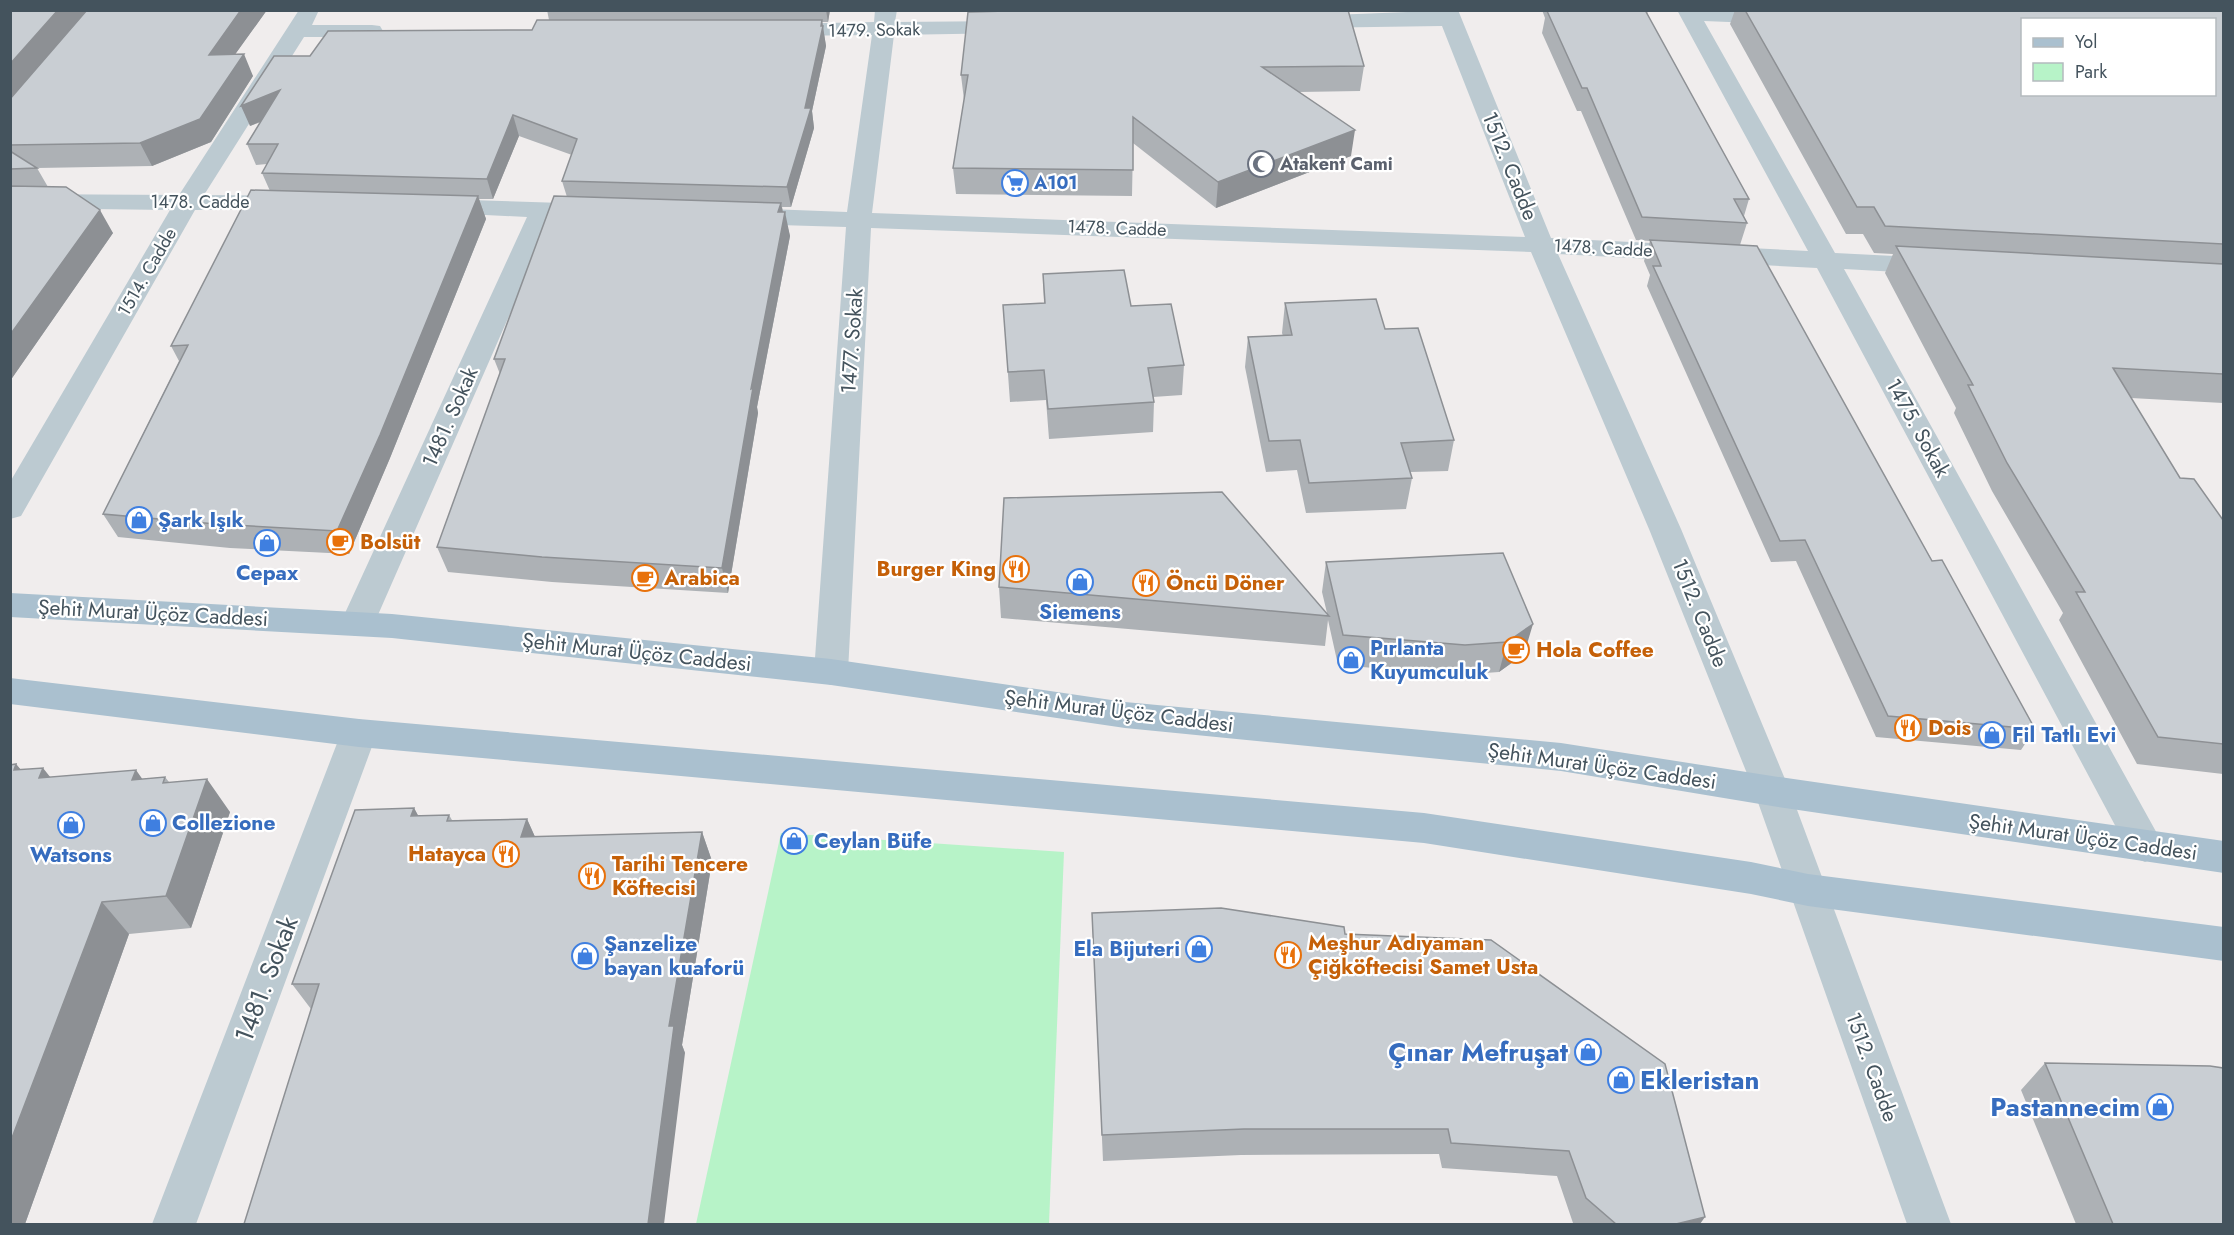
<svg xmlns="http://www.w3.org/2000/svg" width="2234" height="1235" font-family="Jost,sans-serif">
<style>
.green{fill:#b7f3c8}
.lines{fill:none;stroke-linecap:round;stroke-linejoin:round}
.minor{fill:#bccad1;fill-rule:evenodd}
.major{fill:#aac0cf;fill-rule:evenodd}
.wall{fill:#adb1b5}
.shaded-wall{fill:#8d9094}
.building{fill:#c9ced3;stroke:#8d9094;stroke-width:1.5;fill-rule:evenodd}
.labels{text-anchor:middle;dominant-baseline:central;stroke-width:4.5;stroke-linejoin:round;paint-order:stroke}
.far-street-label{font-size:18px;fill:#44535d;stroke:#fff}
.far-worship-label{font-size:18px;font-weight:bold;fill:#5b616d;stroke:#fff;text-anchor:start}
.far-shop-label{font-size:18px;font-weight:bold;fill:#366cbe;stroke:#fff;text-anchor:start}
.street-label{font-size:21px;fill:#44535d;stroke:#fff}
.shop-label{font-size:21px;font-weight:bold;fill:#366cbe;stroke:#fff;text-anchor:start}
.food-label{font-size:21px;font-weight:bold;fill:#c56008;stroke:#fff;text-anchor:start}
.near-street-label{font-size:26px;fill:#44535d;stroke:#fff}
.near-shop-label{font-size:26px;font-weight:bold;fill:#366cbe;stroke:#fff;text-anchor:end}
</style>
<rect width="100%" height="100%" fill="#f0eded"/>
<path class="green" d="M 781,833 L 1064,852 L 1049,1224 L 696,1224 Z"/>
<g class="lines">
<path class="minor" d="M 299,10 L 319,10 L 312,25 L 372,25 L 380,26 L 383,31 L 380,36 L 372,37 L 304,37 L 204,195 L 288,196 L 297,198 L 300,203 L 297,208 L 288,210 L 195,210 L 25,509 L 21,516 L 10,519 L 10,482 L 170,210 L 10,208 L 10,194 L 179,195 Z
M 875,10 L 897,10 L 895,22 L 1011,21 L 1019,22 L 1022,27 L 1019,32 L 1011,33 L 894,35 L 872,213 L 1525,237 L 1442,26 L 1306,28 L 1298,27 L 1295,22 L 1298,17 L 1306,16 L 1458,10 L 1551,238 L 1808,251 L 1677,10 L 1754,10 L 1786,13 L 1789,18 L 1786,23 L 1778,24 L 1704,21 L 1835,253 L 1934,258 L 1943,260 L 1947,266 L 1943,272 L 1934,274 L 1844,269 L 2164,846 L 2158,857 L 2145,862 L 2132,857 L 1817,268 L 1558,254 L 1681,529 L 1790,791 L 1951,1224 L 1907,1224 L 1754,791 L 1649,529 L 1531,252 L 871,228 L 848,672 L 843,681 L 831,685 L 819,681 L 814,672 L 846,227 L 742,224 L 733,221 L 729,216 L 733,211 L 742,208 L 847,212 L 872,35 L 778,36 L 770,35 L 767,30 L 770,25 L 778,24 L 874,22 Z
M 436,199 L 594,204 L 603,207 L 607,212 L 603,217 L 594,220 L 552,218 L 374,624 L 369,633 L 357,636 L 345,633 L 340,624 L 527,217 L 427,212 L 423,207 L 427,202 Z
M 359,719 L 371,723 L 377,733 L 196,1224 L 152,1224 L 341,733 L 347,723 Z"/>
<path class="major" d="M 10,593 L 392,614 L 831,659 L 1125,702 L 1561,743 L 1772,776 L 2224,841 L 2224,873 L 1772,806 L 1561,771 L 1125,728 L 831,685 L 392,638 L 10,617 Z
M 10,678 L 359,719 L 1424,813 L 1751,862 L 1808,874 L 2224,927 L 2224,961 L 1808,906 L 1751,894 L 1424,843 L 359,747 L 10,704 Z"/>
</g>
<path class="wall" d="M 10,10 L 267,10 L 235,54 L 253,76 L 211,142 L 152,166 L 37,168 L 48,187 L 113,233 L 10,381 Z
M 547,10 L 830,10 L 828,22 L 822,22 L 826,46 L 812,111 L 814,128 L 791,207 L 782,207 L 790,236 L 757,407 L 758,413 L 728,593 L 552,582 L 448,572 L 437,547 L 500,374 L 494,359 L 567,197 L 562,181 L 572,155 L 519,136 L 493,199 L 479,199 L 486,219 L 390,458 L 349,554 L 230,548 L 118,537 L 103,514 L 179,361 L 171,346 L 270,191 L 262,173 L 267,164 L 256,165 L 247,144 L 261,122 L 250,126 L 310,56 L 532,30 L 549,20 Z
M 970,10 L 1348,10 L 1364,66 L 1360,91 L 1299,92 L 1351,156 L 1216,208 L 1133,143 L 1132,196 L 956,194 L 953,168 L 964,100 L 961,75 Z
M 1542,10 L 1648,10 L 1647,15 L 1749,199 L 1744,216 L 1747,223 L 1740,245 L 2035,729 L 2021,750 L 1876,737 L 1796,561 L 1771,562 L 1647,286 L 1650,275 L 1644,261 L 1650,241 L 1636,240 L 1581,111 L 1577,111 L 1542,33 L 1545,18 Z
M 1735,10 L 2223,10 L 2223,403 L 2131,398 L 2180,478 L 2223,520 L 2223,774 L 2137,764 L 2059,620 L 2063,613 L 1992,491 L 1954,413 L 1956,408 L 1885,273 L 1893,254 L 1874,253 L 1863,234 L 1846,234 L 1730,24 Z
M 1043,274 L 1131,306 L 1184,365 L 1182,395 L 1153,397 L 1154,402 L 1153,432 L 1049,439 L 1046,400 L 1010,402 L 1003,305 L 1044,303 Z
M 1285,303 L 1385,329 L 1454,440 L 1448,471 L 1410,472 L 1412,478 L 1406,509 L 1306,513 L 1297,470 L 1266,472 L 1245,367 L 1248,337 L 1283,336 L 1282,333 Z
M 1503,553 L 1524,654 L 1499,672 L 1458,675 L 1338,665 L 1328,620 L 1325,646 L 1001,618 L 999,587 L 1327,613 L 1322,592 L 1326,562 Z
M 16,764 L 21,770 L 50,777 L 142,779 L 165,777 L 169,782 L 230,812 L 191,928 L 129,934 L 25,1224 Z
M 414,808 L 418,816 L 449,815 L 452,820 L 527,819 L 535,837 L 702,832 L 712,861 L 682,1045 L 685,1053 L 311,1009 L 292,984 Z
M 1092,913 L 1345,934 L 1700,1224 L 1575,1224 L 1573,1223 L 1557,1176 L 1442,1168 L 1439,1154 L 1241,1155 L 1103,1161 Z
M 2045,1063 L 2223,1224 L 2076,1224 L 2021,1090 Z"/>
<path class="shaded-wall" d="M 58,10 L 89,10 L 10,101 L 10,64 Z
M 241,10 L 267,10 L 219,77 L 209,55 Z
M 826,10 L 830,10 L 828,22 Z
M 822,20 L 826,46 L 812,111 L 814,128 L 791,207 L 787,187 L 805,108 Z
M 244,54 L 253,76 L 211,142 L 152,166 L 140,143 Z
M 280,90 L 289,110 L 250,126 L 241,106 Z
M 513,115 L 519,136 L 493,199 L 487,179 Z
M 1355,130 L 1351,156 L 1216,208 L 1218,182 Z
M 478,196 L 486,219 L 390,458 L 349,554 L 337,531 Z
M 781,203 L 784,219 L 785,212 L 790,236 L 757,407 L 758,413 L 728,593 L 722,568 L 778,212 Z
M 100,210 L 113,233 L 10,381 L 10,335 Z
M 1533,624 L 1524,654 L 1499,672 L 1507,642 Z
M 16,764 L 44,798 L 14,770 Z
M 43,768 L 70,802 L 39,778 Z
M 136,770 L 160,804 L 132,780 Z
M 207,779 L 230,812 L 191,928 L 166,896 Z
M 414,808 L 430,837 L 411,816 Z
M 527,819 L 540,848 L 521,837 Z
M 702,832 L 712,861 L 682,1045 L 685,1053 L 664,1224 L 648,1224 L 669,1026 Z
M 102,902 L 129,934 L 25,1224 L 10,1224 L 10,1143 Z
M 1705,1217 L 1700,1224 L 1676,1224 Z"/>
<path class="building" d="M 10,10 L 58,10 L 10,64 Z
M 87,10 L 241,10 L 209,55 L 244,54 L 200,119 L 140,143 L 10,145 L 10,99 Z
M 1048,10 L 1348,10 L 1364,66 L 1262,67 L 1355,130 L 1218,182 L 1133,117 L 1133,170 L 953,168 L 968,75 L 961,75 L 968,12 Z
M 1556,10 L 1645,10 L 1749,199 L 1734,199 L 1747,223 L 1642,217 L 1587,88 L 1582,88 L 1547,11 Z
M 1745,10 L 2223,10 L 2223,244 L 1885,226 L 1874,207 L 1857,207 ZM 2022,20 L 2214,20 L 2214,94 L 2022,94 Z
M 537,20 L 822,20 L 821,26 L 823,26 L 805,108 L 811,108 L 787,187 L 562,181 L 577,139 L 513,115 L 487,179 L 262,173 L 278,144 L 247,144 L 280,90 L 241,106 L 274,56 L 310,56 L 328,31 L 532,30 Z
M 10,151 L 37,168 L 10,169 Z
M 10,186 L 66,187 L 100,210 L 10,335 Z
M 251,190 L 478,196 L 380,435 L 337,531 L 216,524 L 103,514 L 188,345 L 171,346 Z
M 554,196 L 781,203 L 778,212 L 785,212 L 751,389 L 753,388 L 722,568 L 542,557 L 437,547 L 505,359 L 494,359 Z
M 1650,240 L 1757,246 L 1932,561 L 1942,560 L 2035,729 L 1888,716 L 1805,540 L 1780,541 L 1653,266 L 1661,266 Z
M 1896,246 L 2223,264 L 2223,374 L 2113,368 L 2180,478 L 2194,479 L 2223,520 L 2223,744 L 2158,737 L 2076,592 L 2085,592 L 2007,463 L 1968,385 L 1973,385 Z
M 1124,270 L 1131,306 L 1171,304 L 1184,365 L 1148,368 L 1154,402 L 1048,409 L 1044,370 L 1008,372 L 1003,305 L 1045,303 L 1043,274 Z
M 1376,299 L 1385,329 L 1418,328 L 1454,440 L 1401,443 L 1412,478 L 1309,483 L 1300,440 L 1269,441 L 1248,337 L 1292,335 L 1285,303 Z
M 1222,492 L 1329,616 L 999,587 L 1004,498 Z
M 1503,553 L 1533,624 L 1507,642 L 1465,645 L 1343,635 L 1326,562 Z
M 16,764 L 14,770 L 43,768 L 39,778 L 136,770 L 132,780 L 165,777 L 163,783 L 207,779 L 166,896 L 102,902 L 10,1143 L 10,765 Z
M 414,808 L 411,816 L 449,815 L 447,821 L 527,819 L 521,837 L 702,832 L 669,1026 L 674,1026 L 648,1224 L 244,1224 L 319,984 L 292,984 L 355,810 Z
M 1221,908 L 1344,927 L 1345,934 L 1491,940 L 1665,1064 L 1705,1217 L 1676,1224 L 1616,1224 L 1586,1198 L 1569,1151 L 1451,1143 L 1448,1129 L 1244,1129 L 1102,1135 L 1092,913 Z
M 2045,1063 L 2210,1066 L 2223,1068 L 2223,1224 L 2113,1224 Z"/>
<defs>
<symbol id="mosque-ring" viewBox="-11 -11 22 22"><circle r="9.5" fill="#fff" stroke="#6b7280" stroke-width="1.5"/><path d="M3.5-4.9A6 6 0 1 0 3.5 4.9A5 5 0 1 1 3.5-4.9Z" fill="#6b7280"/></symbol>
<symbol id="supermarket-ring" viewBox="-11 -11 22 22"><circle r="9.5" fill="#fff" stroke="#3f7fe0" stroke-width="1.5"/><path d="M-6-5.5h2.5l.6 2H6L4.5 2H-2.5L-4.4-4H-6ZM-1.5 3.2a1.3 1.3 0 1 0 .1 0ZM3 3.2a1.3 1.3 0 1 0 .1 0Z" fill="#3f7fe0"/></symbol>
<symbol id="shop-ring" viewBox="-11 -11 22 22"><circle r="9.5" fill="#fff" stroke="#3f7fe0" stroke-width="1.5"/><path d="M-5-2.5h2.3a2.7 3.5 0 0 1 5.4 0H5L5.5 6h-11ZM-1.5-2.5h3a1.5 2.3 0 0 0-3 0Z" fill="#3f7fe0"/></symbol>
<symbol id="cafe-ring" viewBox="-11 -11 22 22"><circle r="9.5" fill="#fff" stroke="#e8710a" stroke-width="1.5"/><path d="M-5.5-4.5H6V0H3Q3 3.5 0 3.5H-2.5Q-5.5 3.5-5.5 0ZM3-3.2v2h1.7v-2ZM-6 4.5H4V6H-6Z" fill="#e8710a"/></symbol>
<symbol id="restaurant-ring" viewBox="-11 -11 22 22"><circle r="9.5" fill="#fff" stroke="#e8710a" stroke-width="1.5"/><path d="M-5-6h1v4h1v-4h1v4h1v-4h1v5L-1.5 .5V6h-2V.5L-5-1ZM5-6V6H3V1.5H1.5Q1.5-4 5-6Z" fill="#e8710a"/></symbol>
</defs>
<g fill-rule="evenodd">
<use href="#mosque-ring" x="1246" y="149" width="30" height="30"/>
<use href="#supermarket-ring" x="1000" y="168" width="30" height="30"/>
<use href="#shop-ring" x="124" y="505" width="30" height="30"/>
<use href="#cafe-ring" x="325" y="527" width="30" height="30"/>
<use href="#shop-ring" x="252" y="528" width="30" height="30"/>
<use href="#restaurant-ring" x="1001" y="554" width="30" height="30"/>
<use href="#cafe-ring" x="630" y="563" width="30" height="30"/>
<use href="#shop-ring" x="1065" y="567" width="30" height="30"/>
<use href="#restaurant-ring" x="1131" y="568" width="30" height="30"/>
<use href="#cafe-ring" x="1501" y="635" width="30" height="30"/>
<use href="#shop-ring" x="1336" y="645" width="30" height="30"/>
<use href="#restaurant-ring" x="1893" y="713" width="30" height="30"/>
<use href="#shop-ring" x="1977" y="720" width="30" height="30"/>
<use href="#shop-ring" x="138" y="808" width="30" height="30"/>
<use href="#shop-ring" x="56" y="810" width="30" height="30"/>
<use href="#shop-ring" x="779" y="826" width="30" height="30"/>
<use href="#restaurant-ring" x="491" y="839" width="30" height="30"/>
<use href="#restaurant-ring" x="577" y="861" width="30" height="30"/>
<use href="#shop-ring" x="1184" y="934" width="30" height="30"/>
<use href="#restaurant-ring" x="1273" y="940" width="30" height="30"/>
<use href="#shop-ring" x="570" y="941" width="30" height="30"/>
<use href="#shop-ring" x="1573" y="1037" width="30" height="30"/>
<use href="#shop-ring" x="1606" y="1065" width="30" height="30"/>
<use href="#shop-ring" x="2145" y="1092" width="30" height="30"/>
</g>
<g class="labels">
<g class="far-street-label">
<text transform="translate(874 30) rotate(-1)">1479. Sokak</text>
<text x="200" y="202">1478. Cadde</text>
<text transform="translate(1117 228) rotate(2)">1478. Cadde</text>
<text transform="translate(1603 248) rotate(3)">1478. Cadde</text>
<text transform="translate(147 272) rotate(-60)">1514. Cadde</text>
</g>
<g class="far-worship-label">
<text x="1280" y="164">Atakent Cami</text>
</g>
<g class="far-shop-label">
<text x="1034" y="183">A101</text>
</g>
<g class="street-label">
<text transform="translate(1510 166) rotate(68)">1512. Cadde</text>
<text transform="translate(852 341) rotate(-86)">1477. Sokak</text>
<text transform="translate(450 417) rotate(-66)">1481. Sokak</text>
<text transform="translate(1918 428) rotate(61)">1475. Sokak</text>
<text transform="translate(153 613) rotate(3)">Şehit Murat Üçöz Caddesi</text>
<text transform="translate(1700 613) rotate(68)">1512. Cadde</text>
<text transform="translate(637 652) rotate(6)">Şehit Murat Üçöz Caddesi</text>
<text transform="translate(1119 711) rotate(7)">Şehit Murat Üçöz Caddesi</text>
<text transform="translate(1602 766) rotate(8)">Şehit Murat Üçöz Caddesi</text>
<text transform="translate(2083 837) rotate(8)">Şehit Murat Üçöz Caddesi</text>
<text transform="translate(1872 1067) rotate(70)">1512. Cadde</text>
</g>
<g class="shop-label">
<text x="158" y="520">Şark Işık</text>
<text x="267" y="573" text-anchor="middle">Cepax</text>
<text x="1080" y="612" text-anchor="middle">Siemens</text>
<text x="1370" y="648">Pırlanta<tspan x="1370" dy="24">Kuyumculuk</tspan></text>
<text x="2012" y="735">Fil Tatlı Evi</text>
<text x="172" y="823">Collezione</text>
<text x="814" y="841">Ceylan Büfe</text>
<text x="71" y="855" text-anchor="middle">Watsons</text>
<text x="604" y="944">Şanzelize<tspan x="604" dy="24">bayan kuaforü</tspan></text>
<text x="1180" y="949" text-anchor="end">Ela Bijuteri</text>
</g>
<g class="food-label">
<text x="360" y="542">Bolsüt</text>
<text x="996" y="569" text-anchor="end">Burger King</text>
<text x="664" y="578">Arabica</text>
<text x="1166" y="583">Öncü Döner</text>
<text x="1536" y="650">Hola Coffee</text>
<text x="1928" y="728">Dois</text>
<text x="486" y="854" text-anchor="end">Hatayca</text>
<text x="612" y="864">Tarihi Tencere<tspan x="612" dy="24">Köftecisi</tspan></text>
<text x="1308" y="943">Meşhur Adıyaman<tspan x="1308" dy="24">Çiğköftecisi Samet Usta</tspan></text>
</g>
<g class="near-street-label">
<text transform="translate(266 979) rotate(-69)">1481. Sokak</text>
</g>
<g class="near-shop-label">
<text x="1568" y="1052">Çınar Mefruşat</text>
<text x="1640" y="1080" text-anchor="start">Ekleristan</text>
<text x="2140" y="1107">Pastannecim</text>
</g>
</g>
<rect width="2234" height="1235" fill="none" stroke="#44535d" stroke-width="24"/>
<rect x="2021" y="18" width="195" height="78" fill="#ffffff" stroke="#b4babe" stroke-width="1.5"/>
<rect x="2033" y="38" width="30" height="9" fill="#aac0cf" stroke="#b4babe" stroke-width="1.5"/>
<text x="2075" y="48" font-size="18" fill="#44535d">Yol</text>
<rect x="2033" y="63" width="30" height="18" fill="#b7f3c8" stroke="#b4babe" stroke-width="1.5"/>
<text x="2075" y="78" font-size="18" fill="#44535d">Park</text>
</svg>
